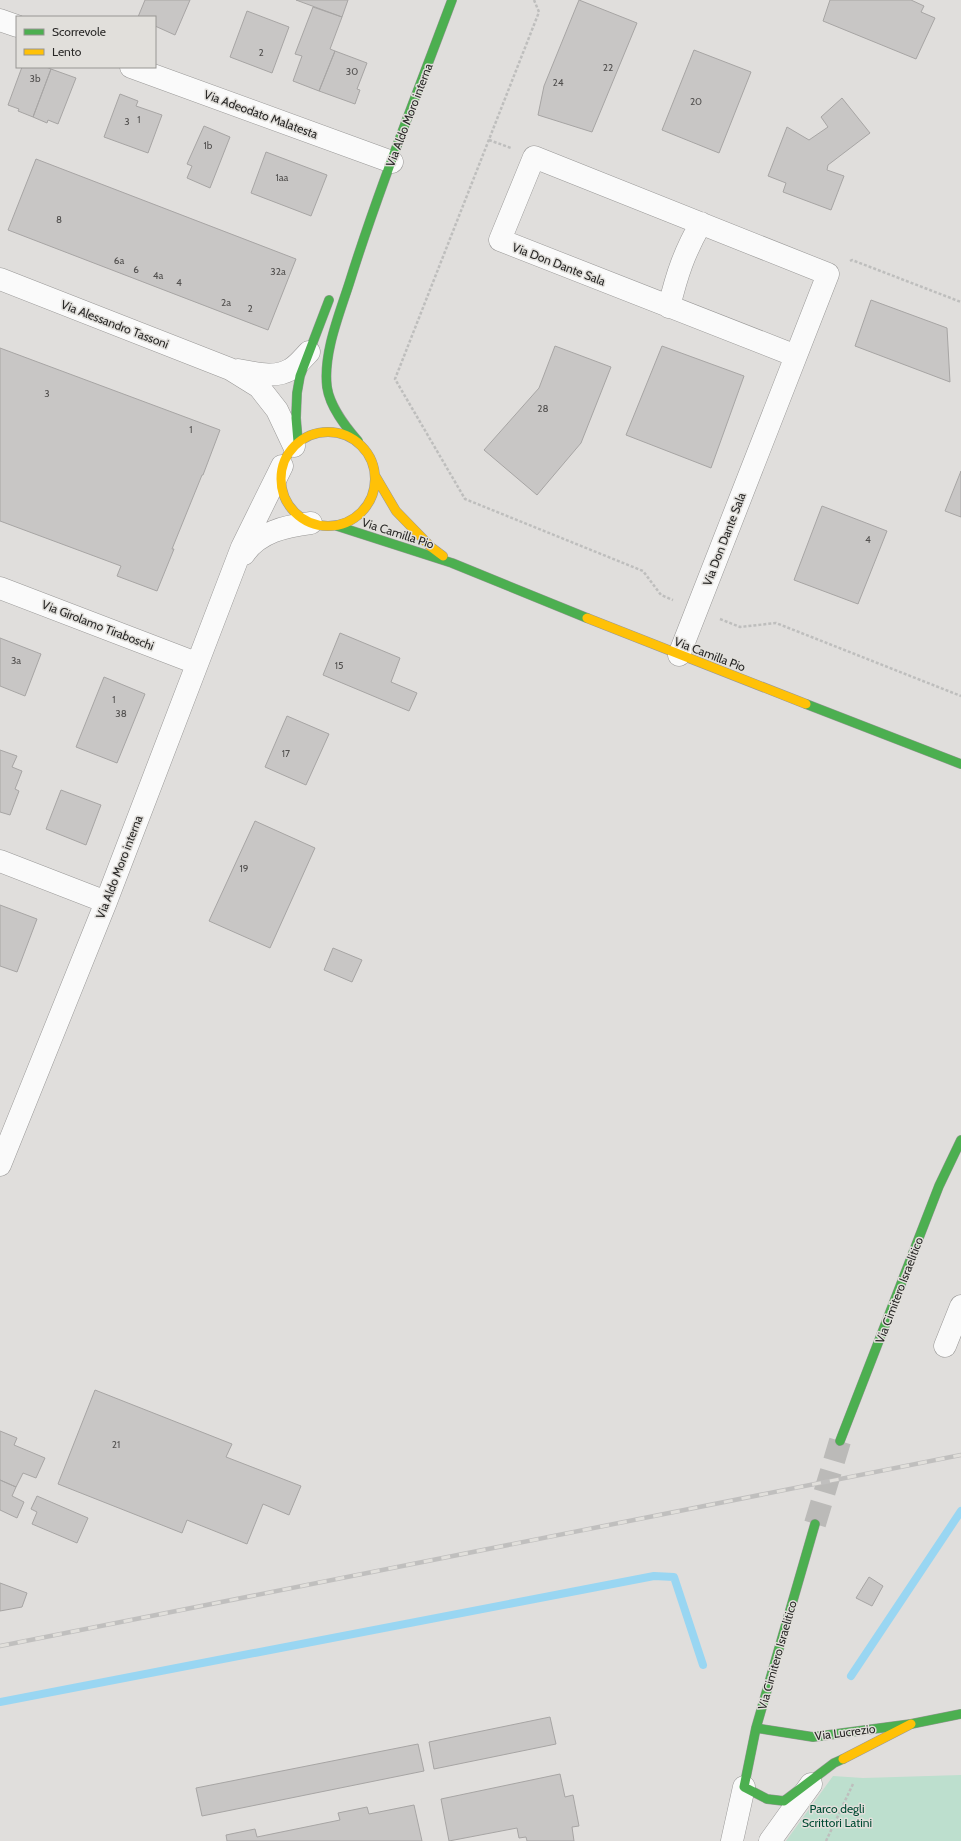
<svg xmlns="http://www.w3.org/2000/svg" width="961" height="1841" font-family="Cabin,sans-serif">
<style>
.green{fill:#bddfce}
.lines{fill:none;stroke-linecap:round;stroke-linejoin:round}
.stream{stroke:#99d6f2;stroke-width:8}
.building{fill:#c8c6c5;stroke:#a7a5a4}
.secondary-tunnel{stroke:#bbbab8;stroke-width:22;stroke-dasharray:22 11;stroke-linecap:butt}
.street-casing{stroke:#999897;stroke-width:23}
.fast-casing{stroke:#999897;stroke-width:10}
.slow-casing{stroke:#999897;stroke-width:10}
.path{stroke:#bebebd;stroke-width:2.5;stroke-dasharray:3 2;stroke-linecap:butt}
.street{stroke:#fafafa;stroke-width:22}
.fast{stroke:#4caf50;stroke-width:9}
.slow{stroke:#ffc107;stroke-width:9}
.rail-casing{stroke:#c0bfbe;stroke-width:4.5}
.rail{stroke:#e1dfdb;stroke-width:3;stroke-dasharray:9;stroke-linecap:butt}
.labels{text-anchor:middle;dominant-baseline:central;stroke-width:3;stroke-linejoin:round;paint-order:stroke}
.number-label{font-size:10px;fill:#52504f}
.street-label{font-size:12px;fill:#292827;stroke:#e1dfdb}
.park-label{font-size:12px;fill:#004b33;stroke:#e1dfdb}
</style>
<rect width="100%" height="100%" fill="#e0dedc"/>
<path class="green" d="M 961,1775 L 961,1841 L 786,1841 L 833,1776 L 863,1778 Z"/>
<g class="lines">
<path class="stream" d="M 851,1676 L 961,1511
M 0,1702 L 654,1576 L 674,1577 L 703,1665"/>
</g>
<path class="building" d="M 145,0 L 190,0 L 175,35 L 155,26 L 155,17 L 138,17 Z
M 296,0 L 348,0 L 342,17 Z
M 579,0 L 637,23 L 592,132 L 538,115 L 544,86 Z
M 830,0 L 911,0 L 924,6 L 921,12 L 935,18 L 916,59 L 823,21 Z
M 313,7 L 342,17 L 330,49 L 335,51 L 319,91 L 293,81 L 302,56 L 295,54 Z
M 247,11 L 289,27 L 272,73 L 230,57 Z
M 694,50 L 751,72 L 719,153 L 662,130 Z
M 335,51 L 367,63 L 357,89 L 360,90 L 355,104 L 319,91 Z
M 22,67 L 46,67 L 51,69 L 33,117 L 18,111 L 19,109 L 8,105 Z
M 51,69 L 76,78 L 58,124 L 48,120 L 47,123 L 33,117 Z
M 120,94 L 138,101 L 136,106 L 162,115 L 148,153 L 104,137 Z
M 842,98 L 870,133 L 828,165 L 827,170 L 844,176 L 831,210 L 783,192 L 786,183 L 768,176 L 787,127 L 809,140 L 828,127 L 821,117 Z
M 204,126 L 230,137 L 210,188 L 187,178 L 192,166 L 187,164 Z
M 266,152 L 327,175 L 311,216 L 251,193 Z
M 36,159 L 296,259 L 268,330 L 8,230 Z
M 871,300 L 947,328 L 950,382 L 855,346 Z
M 555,346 L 611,367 L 581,443 L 537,495 L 484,450 L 539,388 Z
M 662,346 L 744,376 L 711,468 L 626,435 Z
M 0,348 L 220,430 L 203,475 L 202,475 L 172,549 L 174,549 L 157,591 L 117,576 L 121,566 L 0,521 Z
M 961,471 L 961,517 L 945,511 Z
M 822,506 L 887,531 L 858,604 L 794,580 Z
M 340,633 L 400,658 L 391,682 L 417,693 L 409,711 L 323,675 Z
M 0,638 L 41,654 L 25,696 L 0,686 Z
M 104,677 L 145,694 L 117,763 L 76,747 Z
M 287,716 L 329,734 L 306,785 L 265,767 Z
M 0,750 L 17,756 L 12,767 L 22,771 L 15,789 L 19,791 L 10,815 L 0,812 Z
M 61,790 L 101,805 L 86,845 L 46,829 Z
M 255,821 L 315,848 L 270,948 L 209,921 Z
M 0,905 L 37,919 L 17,972 L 0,966 Z
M 333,948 L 362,960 L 352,982 L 324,970 Z
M 95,1390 L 232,1444 L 226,1457 L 301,1486 L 289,1515 L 263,1504 L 247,1544 L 187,1520 L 182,1533 L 58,1484 Z
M 0,1431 L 17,1438 L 14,1445 L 45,1458 L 36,1478 L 23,1473 L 16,1487 L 0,1480 Z
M 0,1480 L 16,1487 L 12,1496 L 24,1502 L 17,1518 L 0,1510 Z
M 37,1496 L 88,1518 L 77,1543 L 32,1524 L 37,1512 L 31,1509 Z
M 869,1577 L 883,1586 L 872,1606 L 856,1598 Z
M 0,1583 L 27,1593 L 22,1607 L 0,1611 Z
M 550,1717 L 556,1744 L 434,1769 L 429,1742 Z
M 418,1744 L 424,1771 L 202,1816 L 196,1788 Z
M 560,1774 L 565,1797 L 573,1795 L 579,1826 L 572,1827 L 574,1841 L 527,1841 L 526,1837 L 519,1838 L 517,1828 L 449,1841 L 441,1799 Z
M 414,1805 L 422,1841 L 227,1841 L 226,1835 L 255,1829 L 257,1837 L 340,1820 L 338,1813 L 367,1807 L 369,1814 Z"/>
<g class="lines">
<path class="secondary-tunnel" d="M 815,1524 L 840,1441"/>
<defs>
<path id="street" d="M 0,20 L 17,26
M 131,67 L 392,162
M 0,279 L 230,369 L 259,387 L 277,410 L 294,446
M 669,307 C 677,274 684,253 701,223
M 238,370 C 254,373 276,379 291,369 C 298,365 304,357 309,352
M 244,554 C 259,532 286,526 311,523
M 0,588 L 196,663
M 679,655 L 828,274 L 534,157 L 500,240 L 796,356
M 0,861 L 106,902
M 0,1165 L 106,902 L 242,547 L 282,466
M 945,1346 L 961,1306
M 732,1841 L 744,1787
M 770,1841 L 811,1784"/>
<path id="fast" d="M 358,441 C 345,426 330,407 327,387 C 323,354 339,315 349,284 C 379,188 417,94 452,0
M 298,442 L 296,418 L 297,393 L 300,376 L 329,300
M 337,526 L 452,563 L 587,618
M 806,704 L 961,764
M 840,1441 L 939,1186 L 961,1140
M 815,1524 L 756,1728 L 744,1787 L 767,1799 L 784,1801 L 834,1763 L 843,1759
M 756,1728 L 813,1737 L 911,1724 L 961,1714"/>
<path id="slow" d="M281 479a47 47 0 1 1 94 0a47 47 0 1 1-94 0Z
M 376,477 L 396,511 L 431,547 L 443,556
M 587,618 L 806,704
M 843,1759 L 911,1724"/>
</defs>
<use href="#street" class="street-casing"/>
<use href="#fast" class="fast-casing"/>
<use href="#slow" class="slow-casing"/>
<path class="path" d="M 534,0 L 539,12 L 395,379 L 465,499 L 643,571 L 661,595 L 673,600
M 489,140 L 511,148
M 850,261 L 852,260 L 961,302
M 720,619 L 740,627 L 776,623 L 961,696
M 826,1841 L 853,1784"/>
<use href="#street" class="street"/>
<use href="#fast" class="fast"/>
<use href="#slow" class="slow"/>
<defs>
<path id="rail" d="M 0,1646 L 961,1455"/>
</defs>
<use href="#rail" class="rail-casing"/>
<use href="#rail" class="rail"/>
</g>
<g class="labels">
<g class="number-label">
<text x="261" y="52">2</text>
<text x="608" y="67">22</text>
<text x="352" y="71">30</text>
<text x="35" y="78">3b</text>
<text x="558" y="82">24</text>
<text x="696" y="101">20</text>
<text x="139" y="119">1</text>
<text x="127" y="121">3</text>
<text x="208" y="145">1b</text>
<text x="282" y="177">1aa</text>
<text x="59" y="219">8</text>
<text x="119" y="260">6a</text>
<text x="136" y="269">6</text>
<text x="278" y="271">32a</text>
<text x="158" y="275">4a</text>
<text x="179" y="282">4</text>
<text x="226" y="302">2a</text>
<text x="250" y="308">2</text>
<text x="47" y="393">3</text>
<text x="543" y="408">28</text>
<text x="191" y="429">1</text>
<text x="868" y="539">4</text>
<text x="16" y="660">3a</text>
<text x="339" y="665">15</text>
<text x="114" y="699">1</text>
<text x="121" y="713">38</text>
<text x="286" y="753">17</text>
<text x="244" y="868">19</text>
<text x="116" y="1444">21</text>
</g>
<g class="street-label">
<text transform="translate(261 114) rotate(20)">Via Adeodato Malatesta</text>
<text transform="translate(409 115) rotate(-69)">Via Aldo Moro interna</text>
<text transform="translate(559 264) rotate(21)">Via Don Dante Sala</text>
<text transform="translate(115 324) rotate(21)">Via Alessandro Tassoni</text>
<text transform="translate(398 533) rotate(18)">Via Camilla Pio</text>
<text transform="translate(724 539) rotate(-69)">Via Don Dante Sala</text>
<text transform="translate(98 625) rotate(21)">Via Girolamo Tiraboschi</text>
<text transform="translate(710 654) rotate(21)">Via Camilla Pio</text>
<text transform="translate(119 867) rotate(-69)">Via Aldo Moro interna</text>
<text transform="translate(899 1290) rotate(-69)">Via Cimitero Israelitico</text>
<text transform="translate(777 1655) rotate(-74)">Via Cimitero Israelitico</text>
<text transform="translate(845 1732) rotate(-7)">Via Lucrezio</text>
</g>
<g class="park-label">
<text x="837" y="1808">Parco degli<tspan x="837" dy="14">Scrittori Latini</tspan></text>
</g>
</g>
<rect x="16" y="16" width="140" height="52" fill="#e1dfdb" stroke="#979693"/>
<rect x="24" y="29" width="20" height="6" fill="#4caf50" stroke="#979693"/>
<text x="52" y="36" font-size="12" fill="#292827">Scorrevole</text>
<rect x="24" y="49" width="20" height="6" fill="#ffc107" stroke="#979693"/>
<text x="52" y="56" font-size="12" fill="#292827">Lento</text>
</svg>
